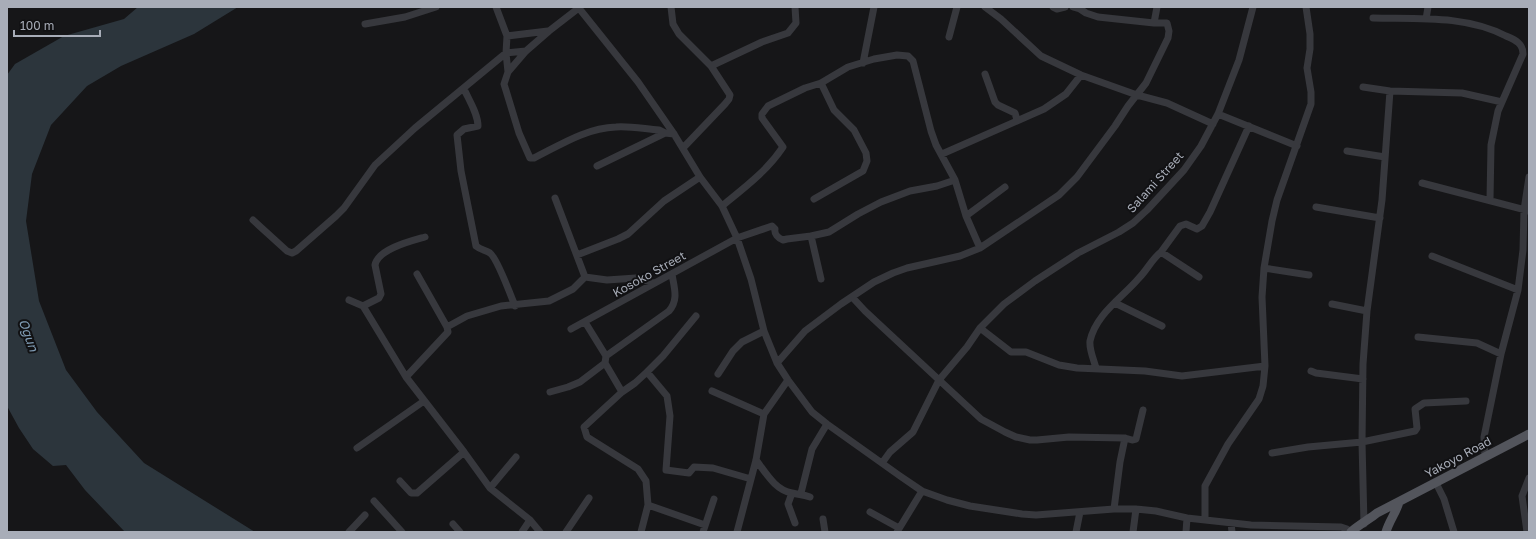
<svg xmlns="http://www.w3.org/2000/svg" width="1536" height="539" font-family="'Golos Text',sans-serif">
<style>
.water{fill:#2c353c}
.lines{fill:none;stroke-linecap:round;stroke-linejoin:round}
.minor{stroke:#37383d;stroke-width:7}
.major{stroke:#53555c;stroke-width:9}
.labels{text-anchor:middle;dominant-baseline:central;stroke-width:4;stroke-linejoin:round;paint-order:stroke}
.street-label{font-size:12px;fill:#a8adb8;stroke:#111113}
.water-label{font-size:13px;font-style:italic;fill:#7f9bb3;stroke:#111113}
</style>
<rect width="100%" height="100%" fill="#161618"/>
<path class="water" d="M 138,7 L 238,7 L 194,34 L 121,66 L 87,86 L 51,125 L 32,174 L 26,221 L 39,301 L 66,370 L 97,412 L 144,463 L 255,532 L 125,532 L 85,490 L 66,465 L 53,466 L 33,449 L 19,428 L 7,406 L 7,75 L 15,64 L 64,36 L 124,19 Z"/>
<g class="lines">
<path class="minor" d="M 496,7 L 507,36 L 506,53 L 508,72 L 504,84 L 519,133 L 530,158 L 534,158 C 560,145 586,128 616,127 C 630,126 645,129 659,130 L 665,133 L 674,134
M 578,7 L 638,82 L 674,134 L 700,177 L 722,206 L 737,238 L 751,279 L 764,331 L 777,363 L 788,380 L 812,412 L 827,424 L 900,476 L 922,491 L 947,500 L 970,506 L 1022,514 L 1036,515 L 1114,509 L 1136,509 L 1156,511 L 1187,518 L 1251,525 L 1341,527 L 1347,529 L 1348,532
M 671,7 L 673,24 L 679,34 L 711,66 L 730,95 L 729,99 L 725,104 L 683,148
M 985,7 L 1001,19 L 1041,56 L 1081,75 L 1137,95 L 1167,103 L 1213,124
M 1053,7 L 1057,9 L 1065,7
M 1373,18 C 1417,19 1466,15 1506,36 C 1515,40 1523,43 1523,54 L 1498,111 L 1491,145 L 1490,200
M 1426,19 L 1428,7
M 1154,23 L 1157,7
M 365,24 L 405,17 L 436,7
M 507,36 L 548,31
M 949,37 L 957,7
M 863,63 L 874,7
M 711,66 L 762,42 L 788,33 L 796,23 L 795,7
M 508,72 L 526,51 L 549,31 L 580,7
M 985,74 L 995,102 L 998,105 L 1015,113 L 1017,120
M 1363,87 L 1390,91 L 1462,93 L 1502,102
M 464,89 C 469,100 478,114 478,126 L 464,129 L 457,135 L 461,171 L 476,246 C 481,250 485,250 490,253 C 497,258 511,296 515,306
M 1218,114 L 1297,146
M 1347,151 L 1385,157
M 942,154 L 1044,109 L 1066,94 L 1081,75
M 597,166 L 665,133
M 1422,183 L 1529,211
M 555,198 L 585,277
M 814,199 L 863,171 L 867,161 L 866,153 L 854,130 L 834,110 L 821,83
M 722,206 C 744,188 767,171 783,147 L 762,118 L 762,114 L 768,106 L 805,88 L 821,83 L 848,67 L 874,59 L 897,55 L 908,56 L 913,61 L 931,131 L 936,145 L 955,180 L 966,216 L 980,248
M 1316,207 L 1380,218
M 966,216 L 1005,187
M 253,220 L 287,251 L 292,253 L 296,251 L 336,216 L 344,208 L 375,165 L 415,128 L 506,53 L 526,51
M 811,236 L 821,279
M 1161,252 L 1199,277
M 577,255 L 618,239 L 628,234 L 664,201 L 700,177
M 1432,256 L 1518,290
M 1264,268 L 1309,275
M 853,298 L 865,311 L 981,419 L 1005,432 L 1016,437 L 1030,440 L 1037,440 L 1069,437 L 1125,438 L 1132,440 L 1136,439 L 1143,410
M 349,300 L 363,306 L 406,377 L 464,452 L 490,488 L 530,520 L 540,532
M 1115,303 L 1162,326
M 1332,304 L 1367,311
M 363,306 L 379,298 L 381,294 L 375,265 C 378,249 411,241 425,237
M 696,316 L 663,356 L 647,372 L 667,396 L 670,416 L 666,470 L 689,473 L 694,467 L 713,468 L 751,479
M 585,322 L 606,356
M 447,327 L 467,316 L 501,306 L 549,301 L 573,289 L 585,277 L 607,280 L 636,278 L 654,283
M 980,328 L 1011,352 L 1026,352 L 1059,365 L 1077,368 L 1145,371 L 1182,376 L 1265,366
M 571,329 L 737,238 L 772,226 L 775,229 C 774,234 778,238 783,240 L 787,239 L 811,236 L 829,232 L 858,214 L 881,202 L 910,191 L 937,186 L 955,180
M 1418,337 L 1477,343 L 1501,354
M 605,363 L 622,392
M 777,363 L 805,331 L 841,304 L 874,282 L 893,273 L 907,268 L 960,256 L 980,248 L 1059,195 L 1077,177 L 1115,126 L 1128,106 L 1146,83 L 1168,38 L 1169,31 L 1167,23 L 1154,23 L 1098,17 L 1086,13 L 1080,9 L 1073,7
M 1096,368 C 1094,360 1089,350 1090,341 C 1096,314 1122,298 1139,278 C 1147,270 1152,259 1161,252 L 1180,226 L 1186,224 L 1197,229 L 1202,226 L 1210,212 L 1249,126
M 1311,371 L 1316,373 L 1363,379
M 647,372 L 635,383 L 622,392 L 584,427 L 587,437 L 638,469 L 646,481 L 648,505
M 718,374 L 733,351 L 742,342 L 764,331
M 406,377 L 448,332 L 447,327 L 417,274
M 712,391 L 764,414
M 550,392 L 568,387 L 580,382 L 605,363 L 606,356 L 669,311 C 679,299 674,288 672,274
M 357,448 L 424,401
M 1272,453 L 1308,447 L 1362,442 L 1415,431 L 1417,428 L 1415,409 L 1424,403 L 1466,401
M 1485,456 L 1484,437 L 1501,354 L 1518,290 L 1523,250 L 1524,210 L 1529,177
M 756,460 C 766,473 775,490 792,493 C 800,495 802,494 810,497
M 882,463 L 890,452 L 913,432 L 939,380 L 967,347 L 980,328 L 1004,304 L 1035,281 L 1078,253 L 1119,232 L 1133,223 L 1147,210 L 1184,170 L 1201,146 L 1218,114 L 1239,60 L 1253,7
M 400,481 L 411,493 L 417,493 L 464,452
M 1436,483 L 1444,499 L 1454,532
M 490,488 L 516,457
M 792,493 L 788,504 L 795,523
M 801,493 L 812,449 L 827,424
M 374,501 L 402,532
M 1114,509 L 1120,462 L 1125,438
M 870,512 L 899,528
M 823,519 L 825,532
M 1205,520 L 1205,486 L 1228,444 L 1259,399 L 1263,386 L 1265,366 L 1262,297 L 1264,268 L 1272,221 L 1277,200 L 1311,104 L 1311,92 L 1307,68 L 1310,49 L 1310,34 L 1306,7
M 1231,523 L 1232,532
M 453,524 L 460,532
M 1364,524 L 1362,442 L 1363,364 L 1367,311 L 1382,200 L 1390,91
M 349,532 L 365,515
M 522,532 L 530,520
M 566,532 L 589,498
M 641,532 L 648,505 L 705,525
M 703,532 L 714,499
M 737,532 L 756,460 L 764,414 L 788,380
M 897,532 L 922,491
M 1076,532 L 1080,512
M 1133,532 L 1136,509
M 1186,532 L 1187,518
M 1527,532 L 1522,496 L 1529,478"/>
<path class="major" d="M 1351,532 C 1354,528 1371,518 1377,513 L 1529,434
M 1386,532 C 1389,521 1396,513 1399,502"/>
</g>
<g class="labels">
<g class="street-label">
<text transform="translate(1155 182) rotate(-48)">Salami Street</text>
<text transform="translate(649 274) rotate(-29)">Kosoko Street</text>
<text transform="translate(1458 457) rotate(-28)">Yakoyo Road</text>
</g>
<g class="water-label">
<text transform="translate(29 335) rotate(70)">Ogun</text>
</g>
</g>
<rect width="1536" height="539" fill="none" stroke="#a8adb8" stroke-width="16"/>
<path d="M14 30v6h86v-6" fill="none" stroke="#a8adb8" stroke-width="2"/>
<text x="20" y="30" font-size="12" fill="#a8adb8" stroke="#111113" stroke-width="3" paint-order="stroke">100 m</text>
</svg>
